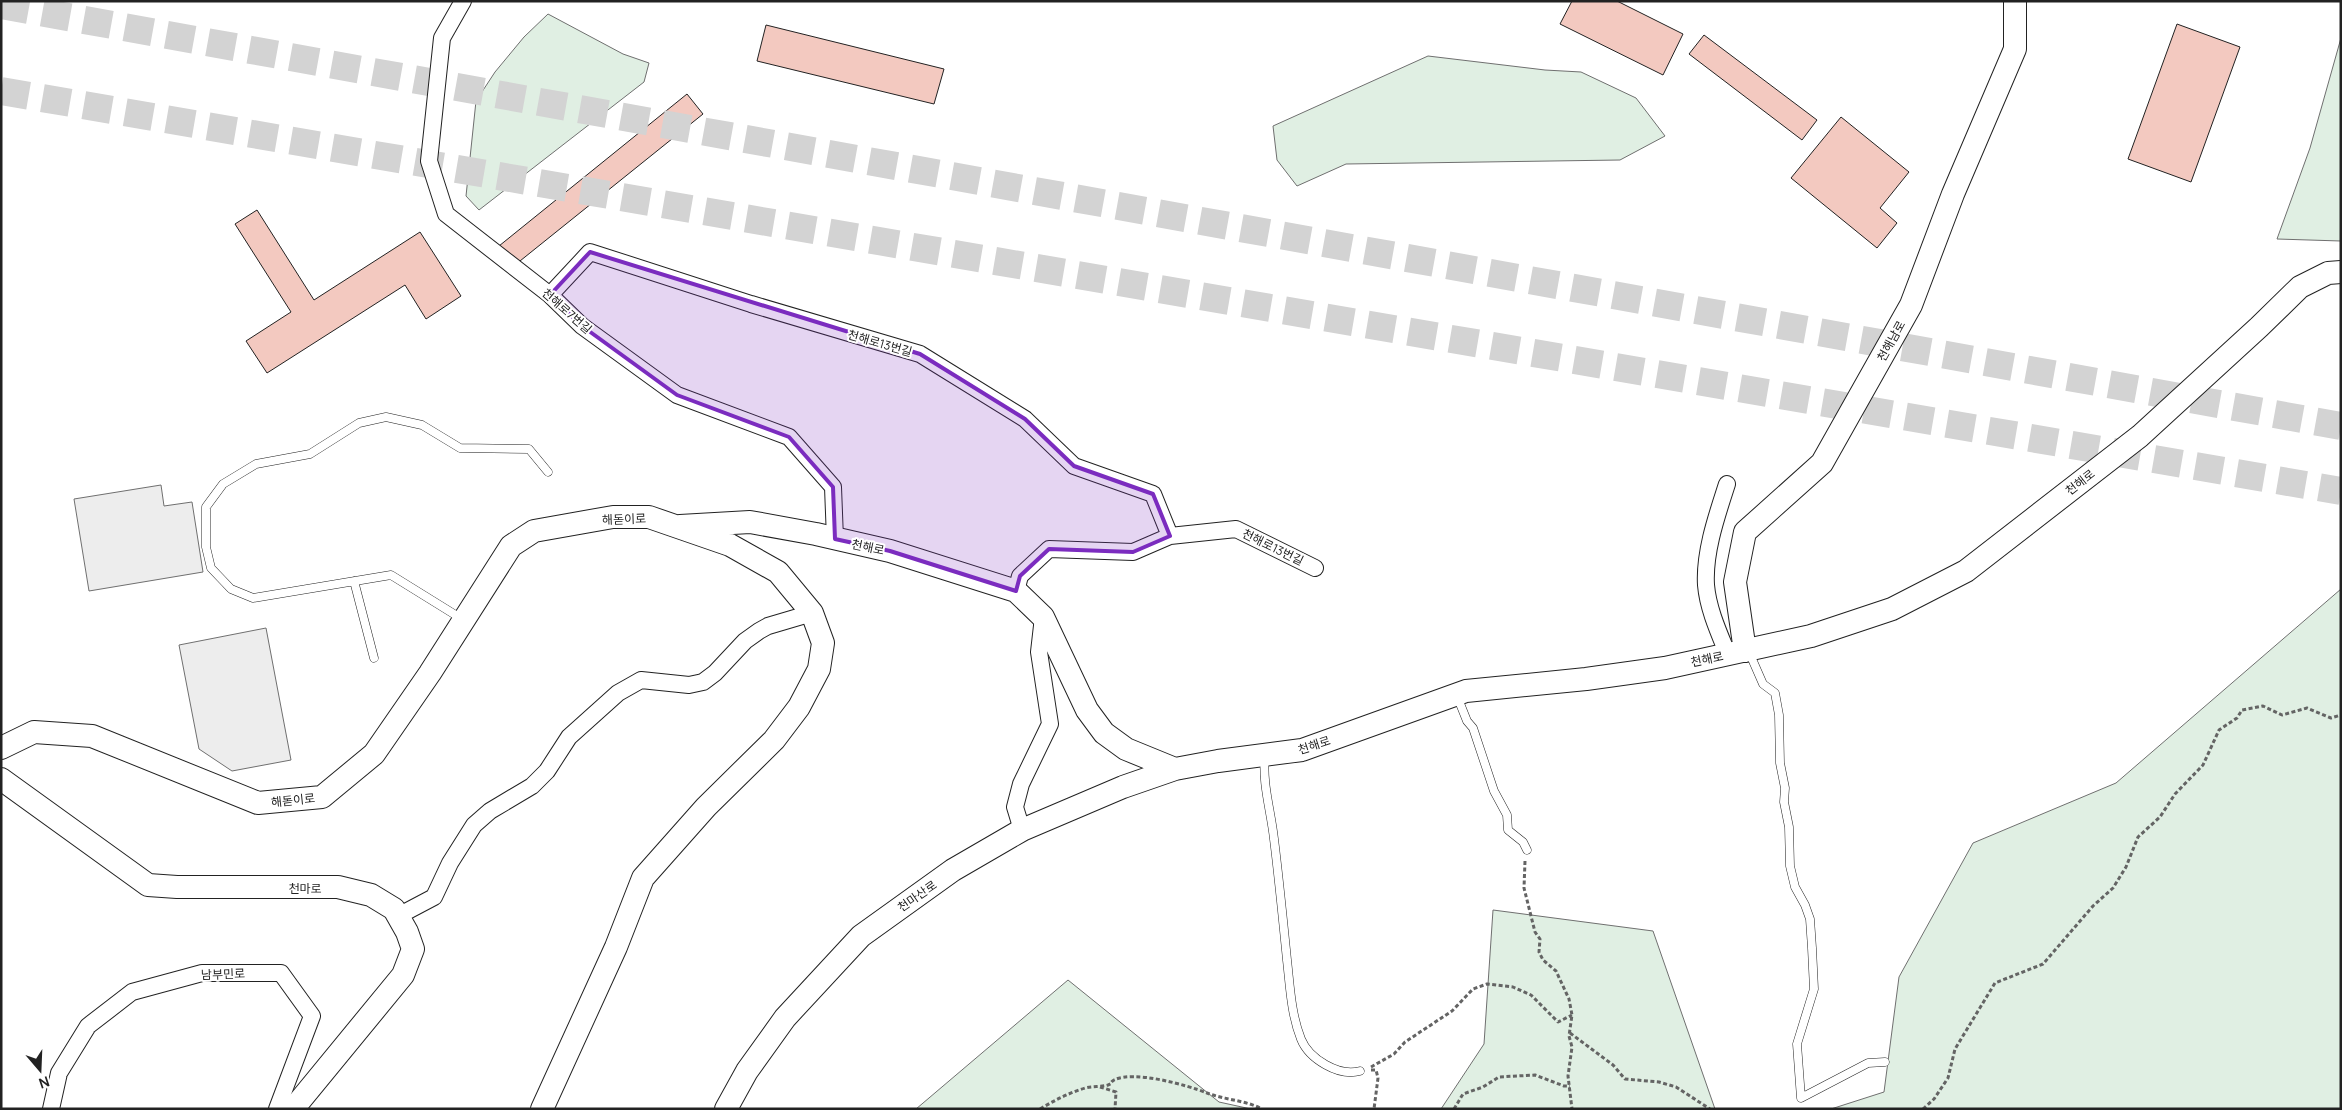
<svg xmlns="http://www.w3.org/2000/svg" width="2342" height="1110" font-family="Manrope,'Noto Sans KR',sans-serif">
<style>
.green{fill:#e0efe3;stroke:#6f6f6f}
.parking{fill:#ededed;stroke:#6f6f6f}
.building{fill:#f3c9c0;stroke:#222}
.lines{fill:none;stroke-linecap:round;stroke-linejoin:round}
.highway-tunnel{stroke:#d3d3d3;stroke-width:28;stroke-dasharray:28 14;stroke-linecap:butt}
.lane-casing{stroke:#222;stroke-width:9}
.street-casing{stroke:#222;stroke-width:18}
.secondary-casing{stroke:#222;stroke-width:24}
.path{stroke:#646464;stroke-width:3;stroke-dasharray:4 2.5;stroke-linecap:butt}
.lane{stroke:#fff;stroke-width:8}
.street{stroke:#fff;stroke-width:16}
.secondary{stroke:#fff;stroke-width:22}
.marked{fill:#7b2cbf;fill-opacity:0.2;stroke:#7b2cbf;stroke-width:4;stroke-linejoin:round}
.labels{text-anchor:middle;dominant-baseline:central;stroke-width:4;stroke-linejoin:round;paint-order:stroke}
.street-label{font-size:12px;fill:#222;stroke:#fff}
</style>
<rect width="100%" height="100%" fill="#fff"/>
<path class="green" d="M 548,14 L 623,54 L 649,63 L 644,82 L 479,210 L 466,196 L 476,101 L 495,72 L 524,37 Z
M 2341,38 L 2341,241 L 2277,239 L 2310,148 Z
M 1428,56 L 1545,70 L 1581,72 L 1636,98 L 1665,136 L 1620,160 L 1346,164 L 1297,186 L 1277,160 L 1273,126 Z
M 2341,589 L 2341,1109 L 1831,1109 L 1884,1092 L 1899,977 L 1973,843 L 2116,783 Z
M 1493,910 L 1653,931 L 1715,1109 L 1441,1109 L 1484,1044 Z
M 1068,980 L 1219,1102 L 1251,1109 L 916,1109 Z"/>
<path class="parking" d="M 161,485 L 164,506 L 192,502 L 203,572 L 89,591 L 74,499 Z
M 266,628 L 291,760 L 232,771 L 199,749 L 179,645 Z"/>
<path class="building" d="M 1572,1 L 1617,1 L 1683,34 L 1663,75 L 1560,24 Z
M 2177,24 L 2240,47 L 2191,182 L 2128,159 Z
M 766,25 L 944,69 L 934,104 L 757,61 Z
M 1704,35 L 1817,120 L 1802,140 L 1689,54 Z
M 687,94 L 703,114 L 515,265 L 499,246 Z
M 1841,117 L 1909,172 L 1880,208 L 1897,223 L 1877,248 L 1791,178 Z
M 257,210 L 314,300 L 420,232 L 461,296 L 426,319 L 405,285 L 267,373 L 246,341 L 291,312 L 235,224 Z"/>
<g class="lines">
<path class="highway-tunnel" d="M 1,5 L 2341,426
M 1,91 L 2341,491"/>
<defs>
<path id="lane" d="M 354,581 L 374,658
M 462,619 L 391,575 L 253,598 L 231,589 L 211,568 L 206,547 L 206,507 L 223,484 L 256,464 L 310,454 L 359,423 L 386,417 L 422,425 L 460,448 L 529,449 L 548,472
M 1749,652 L 1763,684 L 1775,693 L 1779,715 L 1780,763 L 1785,788 L 1784,802 L 1789,827 L 1790,866 L 1795,887 L 1805,905 L 1810,919 L 1812,948 L 1814,989 L 1797,1044 L 1801,1098 L 1868,1063 L 1885,1062
M 1457,696 L 1467,721 L 1473,728 L 1494,791 L 1507,815 L 1508,830 L 1523,842 L 1527,850
M 1265,756 C 1262,784 1271,811 1274,839 C 1279,879 1283,920 1287,960 C 1290,986 1291,1014 1301,1039 C 1309,1059 1339,1077 1360,1071"/>
<path id="street" d="M 463,1 L 442,38 L 429,161 L 446,214 L 550,295 L 582,326 L 677,395 L 789,437 L 833,487 L 835,539
M 550,295 L 590,252 L 751,304 L 920,354 L 1025,419 L 1074,466 L 1153,494 L 1170,536
M 1727,484 C 1717,515 1704,552 1706,585 C 1708,609 1719,633 1728,655
M 1016,591 L 1020,576 L 1049,549 L 1133,552 L 1170,536 L 1236,529 L 1315,568
M 1022,830 L 1015,807 L 1021,784 L 1050,724 L 1039,652 L 1043,617
M 398,916 L 434,897 L 450,863 L 474,825 L 490,811 L 532,786 L 547,771 L 569,737 L 618,693 L 641,680 L 689,685 L 703,682 L 715,673 L 745,641 L 759,631 L 768,626 L 812,613
M 51,1109 L 59,1073 L 88,1026 L 132,992 L 202,973 L 281,973 L 312,1016 L 277,1109"/>
<path id="secondary" d="M 680,526 L 750,522 L 816,534 L 890,551 L 1016,591 L 1043,617 L 1087,710 L 1104,733 L 1126,749 L 1175,769 L 1218,761 L 1302,750 L 1466,691 L 1586,679 L 1665,668 L 1811,636 L 1892,609 L 1966,571 L 2140,436 L 2259,327 L 2300,287 L 2328,273 L 2341,272
M 1745,651 L 1735,582 L 1745,532 L 1822,463 L 1911,305 L 1953,194 L 2015,49 L 2015,1
M 1,748 L 34,732 L 92,736 L 258,803 L 322,797 L 374,754 L 430,673 L 511,546 L 534,531 L 613,517 L 649,517 L 730,545 L 778,572 L 812,613 L 823,643 L 819,669 L 799,707 L 774,740 L 706,807 L 643,878 L 616,947 L 542,1109
M 1,779 L 148,885 L 177,887 L 338,887 L 371,895 L 394,909 L 407,932 L 413,949 L 403,975 L 293,1109
M 726,1109 L 747,1071 L 785,1018 L 861,936 L 953,870 L 1022,830 L 1123,787 L 1175,769"/>
</defs>
<use href="#lane" class="lane-casing"/>
<use href="#street" class="street-casing"/>
<use href="#secondary" class="secondary-casing"/>
<path class="path" d="M 1525,861 L 1524,888 L 1535,932 L 1540,939 L 1539,952 L 1543,960 L 1556,971 L 1569,999 L 1572,1015 L 1569,1036 L 1572,1047 L 1568,1076 L 1572,1109
M 1570,1033 L 1613,1065 L 1625,1079 L 1659,1082 L 1676,1087 L 1710,1109
M 1371,1067 L 1394,1054 L 1405,1042 L 1452,1011 L 1473,989 L 1487,984 L 1513,987 L 1531,995 L 1558,1022 L 1572,1015
M 1371,1070 L 1376,1070 L 1378,1078 L 1374,1109
M 1100,1087 L 1116,1092 L 1115,1109
M 1040,1109 C 1055,1100 1069,1093 1085,1088 C 1093,1086 1101,1087 1108,1085 C 1115,1082 1108,1084 1114,1080 C 1134,1070 1187,1085 1207,1093 C 1225,1100 1245,1100 1262,1109
M 1454,1109 L 1463,1094 L 1483,1087 L 1499,1077 L 1535,1075 L 1564,1086 L 1570,1086
M 1923,1109 L 1934,1099 L 1948,1078 L 1955,1049 L 1995,983 L 2043,964 L 2093,906 L 2113,888 L 2126,867 L 2138,837 L 2160,817 L 2175,794 L 2203,765 L 2219,730 L 2237,718 L 2242,710 L 2263,706 L 2282,715 L 2307,708 L 2331,718 L 2341,715"/>
<use href="#lane" class="lane"/>
<use href="#street" class="street"/>
<use href="#secondary" class="secondary"/>
</g>
<path class="marked" d="M 590,252 L 920,354 L 1025,419 L 1074,466 L 1153,494 L 1170,536 L 1133,552 L 1049,549 L 1020,576 L 1016,591 L 890,551 L 835,539 L 833,487 L 789,437 L 677,395 L 582,326 L 550,295 Z"/>
<g class="labels">
<g class="street-label">
<text transform="translate(567 311) rotate(41)">천해로7번길</text>
<text transform="translate(1891 341) rotate(-61)">천해남로</text>
<text transform="translate(880 343) rotate(16)">천해로13번길</text>
<text transform="translate(2080 482) rotate(-38)">천해로</text>
<text transform="translate(624 519) rotate(-2)">해돋이로</text>
<text transform="translate(868 547) rotate(12)">천해로</text>
<text transform="translate(1273 547) rotate(26)">천해로13번길</text>
<text transform="translate(1707 659) rotate(-12)">천해로</text>
<text transform="translate(1314 745) rotate(-18)">천해로</text>
<text transform="translate(293 800) rotate(-6)">해돋이로</text>
<text x="305" y="888">천마로</text>
<text transform="translate(917 896) rotate(-35)">천마산로</text>
<text transform="translate(223 974) rotate(-2)">남부민로</text>
</g>
</g>
<rect width="2342" height="1110" fill="none" stroke="#222222" stroke-width="5"/>
<g transform="translate(40 1070) rotate(161)" stroke="#ffffff" stroke-width="4" paint-order="stroke">
<path d="M0-4L9 19L0 12L-9 19Z" fill="#222222"/>
<text y="-8" font-size="14" font-weight="bold" text-anchor="middle" fill="#222222">N</text>
</g>
</svg>
